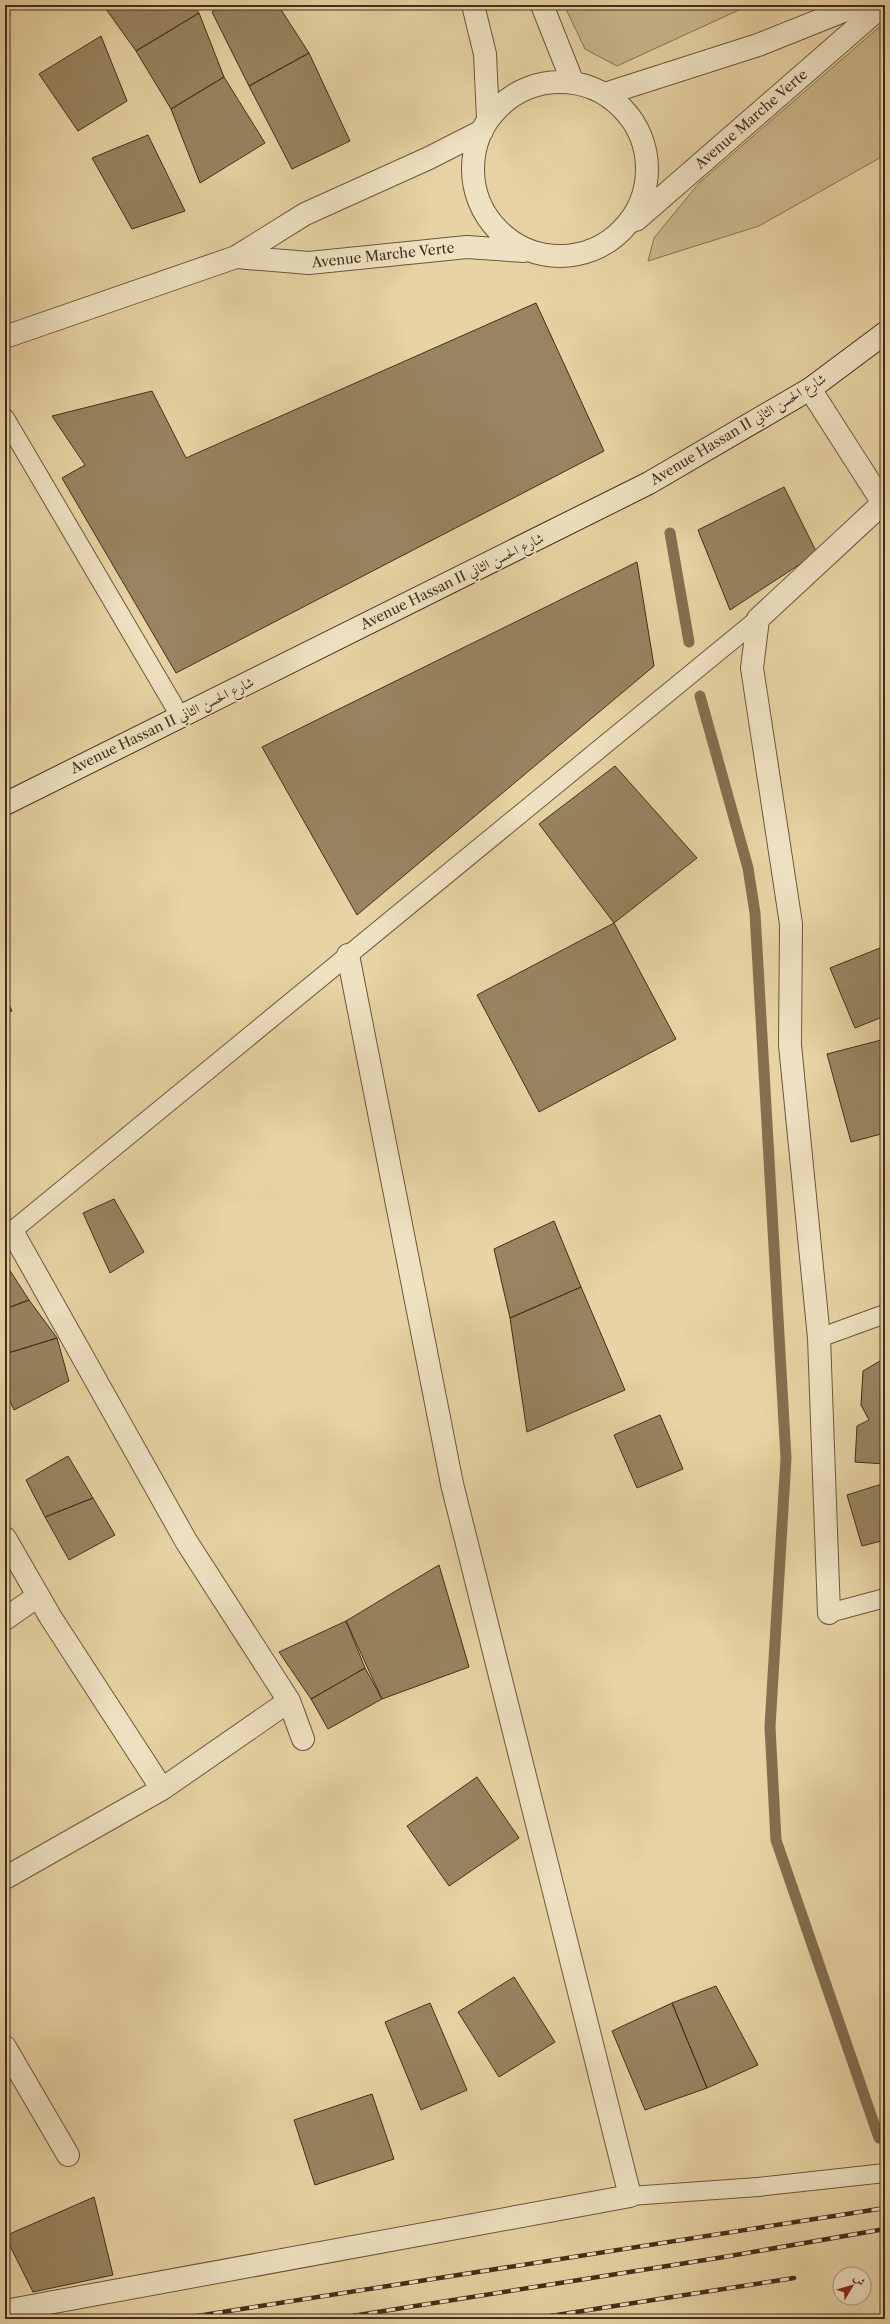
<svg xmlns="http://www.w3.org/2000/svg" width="890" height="2324" font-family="'Libre Caslon Text',Amiri,serif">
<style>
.green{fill:#cbb78c;stroke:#867253}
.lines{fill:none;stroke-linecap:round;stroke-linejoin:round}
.stream{stroke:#836f50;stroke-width:11}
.building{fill:#988461;stroke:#422e1a}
.lane-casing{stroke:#6b573c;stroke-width:20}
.street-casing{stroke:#6b573c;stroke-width:24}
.secondary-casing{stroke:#422e1a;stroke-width:24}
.lane{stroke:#efe2c3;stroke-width:18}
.street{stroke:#efe2c3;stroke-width:22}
.secondary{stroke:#efe2c3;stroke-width:22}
.rail-casing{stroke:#422e1a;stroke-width:4.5}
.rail{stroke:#efe2c3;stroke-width:3;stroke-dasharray:9;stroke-linecap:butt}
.labels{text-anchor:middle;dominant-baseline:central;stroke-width:3.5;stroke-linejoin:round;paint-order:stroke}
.street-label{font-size:14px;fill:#422e1a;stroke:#efe2c3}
</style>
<rect width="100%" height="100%" fill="#e7d3a3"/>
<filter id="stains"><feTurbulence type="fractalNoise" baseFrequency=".005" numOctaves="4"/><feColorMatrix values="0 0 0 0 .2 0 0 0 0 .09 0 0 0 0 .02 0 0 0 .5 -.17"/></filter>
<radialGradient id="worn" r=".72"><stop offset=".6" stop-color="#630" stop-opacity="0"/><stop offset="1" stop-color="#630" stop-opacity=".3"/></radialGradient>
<path class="green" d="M 564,5 L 750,5 L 617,66 L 585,49 Z
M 885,22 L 885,155 L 759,226 L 648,261 L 654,238 L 699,183 Z"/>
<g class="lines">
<path class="stream" d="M 670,533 L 689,642
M 700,696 L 748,868 L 755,913 L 786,1458 L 770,1727 L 776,1840 L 879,2138"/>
</g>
<path class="building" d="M 5,5 L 17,5 L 5,13 Z
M 103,5 L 193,5 L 199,13 L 136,51 Z
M 223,5 L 278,5 L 309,53 L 249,86 L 212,12 Z
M 199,13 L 224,77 L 171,109 L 136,51 Z
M 101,36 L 127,101 L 78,131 L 39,74 Z
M 309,53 L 350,141 L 292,169 L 249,86 Z
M 224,77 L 265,143 L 200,183 L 171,109 Z
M 148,135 L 185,211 L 132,229 L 92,158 Z
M 536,303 L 604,451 L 176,673 L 62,478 L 85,465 L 52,416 L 152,391 L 186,458 Z
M 784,487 L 817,553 L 730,610 L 698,530 Z
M 637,562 L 654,666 L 357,915 L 262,747 Z
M 615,766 L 697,858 L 614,923 L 539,824 Z
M 614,923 L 676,1039 L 539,1112 L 477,995 Z
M 885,946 L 885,1016 L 855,1028 L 830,968 Z
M 5,997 L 12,1011 L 5,1014 Z
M 885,1039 L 885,1133 L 851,1142 L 827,1054 Z
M 114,1199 L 144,1252 L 110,1273 L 83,1213 Z
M 554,1221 L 581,1287 L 510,1318 L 494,1249 Z
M 5,1263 L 29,1300 L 5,1309 Z
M 581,1287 L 625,1390 L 527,1432 L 510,1318 Z
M 29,1300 L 57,1338 L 5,1354 L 5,1309 Z
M 57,1338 L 69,1381 L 14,1410 L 5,1390 L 5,1354 Z
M 885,1358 L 885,1464 L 855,1462 L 857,1426 L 869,1420 L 861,1405 L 863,1371 Z
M 660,1415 L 683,1469 L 637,1488 L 614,1435 Z
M 68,1456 L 93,1498 L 45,1517 L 26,1480 Z
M 885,1483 L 885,1540 L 862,1546 L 847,1495 Z
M 93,1498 L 115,1535 L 69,1560 L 45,1517 Z
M 439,1565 L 469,1667 L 382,1699 L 346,1621 Z
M 346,1621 L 365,1668 L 311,1699 L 279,1652 Z
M 365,1668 L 382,1699 L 328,1729 L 311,1699 Z
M 477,1777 L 519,1838 L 449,1886 L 407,1826 Z
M 514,1977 L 555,2042 L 499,2077 L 458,2012 Z
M 716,1986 L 758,2065 L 707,2088 L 672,2003 Z
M 430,2003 L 467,2090 L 421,2110 L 385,2022 Z
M 672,2003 L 707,2088 L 645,2110 L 612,2031 Z
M 372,2094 L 394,2159 L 315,2185 L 294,2120 Z
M 94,2197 L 113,2275 L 33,2292 L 5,2236 Z"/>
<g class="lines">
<defs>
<path id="lane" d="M 5,418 L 180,716
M 12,1231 L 758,619
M 819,1338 L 885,1314
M 829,1613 L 885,1598
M 630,2196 L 758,2187 L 885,2173"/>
<path id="street" d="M 473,5 L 485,54 L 488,119
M 542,5 L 573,83
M473 169a87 87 0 1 1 174 0a87 87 0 1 1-174 0Z
M 605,94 L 758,45 L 858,5
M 636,220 L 883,5
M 236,257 L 309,263 L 467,247 L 524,251
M 5,337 L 236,257 L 305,214 L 429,158 L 482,131
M 810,389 L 883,503 L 758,619 L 752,668 L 791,924 L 790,1045 L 819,1338 L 829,1613
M 5,1235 L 12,1231 L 186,1541 L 289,1701 L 303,1739
M 5,1538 L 51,1618 L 162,1789
M 5,1619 L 38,1596
M 5,1878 L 162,1789 L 289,1701
M 5,2047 L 68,2155
M 5,2311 L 630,2196 L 452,1484 L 348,955"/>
<path id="secondary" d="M 5,804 L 649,483 L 810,389 L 885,333"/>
</defs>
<use href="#lane" class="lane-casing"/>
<use href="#street" class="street-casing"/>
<use href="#secondary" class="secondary-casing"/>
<use href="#lane" class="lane"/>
<use href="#street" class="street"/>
<use href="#secondary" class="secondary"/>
<defs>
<path id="rail" d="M 178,2319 L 885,2208
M 333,2319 L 724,2257 L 885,2229
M 531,2319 L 794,2278"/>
</defs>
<use href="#rail" class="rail-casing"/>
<use href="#rail" class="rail"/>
</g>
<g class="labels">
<g class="street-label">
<text transform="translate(751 119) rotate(-41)">Avenue Marche Verte</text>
<text transform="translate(383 255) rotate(-6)">Avenue Marche Verte</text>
<text transform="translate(738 429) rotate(-31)">Avenue Hassan II شارع الحسن الثاني</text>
<text transform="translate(452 581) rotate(-26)">Avenue Hassan II شارع الحسن الثاني</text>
<text transform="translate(162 725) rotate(-26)">Avenue Hassan II شارع الحسن الثاني</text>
</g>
</g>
<rect width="890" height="2324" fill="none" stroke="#e7d3a3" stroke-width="20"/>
<rect x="6" y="6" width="878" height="2312" fill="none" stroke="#422e1a" stroke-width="2"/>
<rect x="10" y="10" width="870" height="2304" fill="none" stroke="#422e1a"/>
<g transform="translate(852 2286) rotate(52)"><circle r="19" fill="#efe2c3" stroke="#aa9a7f"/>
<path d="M0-3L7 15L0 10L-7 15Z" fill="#8f2418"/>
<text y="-6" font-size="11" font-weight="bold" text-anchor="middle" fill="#422e1a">ش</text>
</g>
<rect width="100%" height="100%" filter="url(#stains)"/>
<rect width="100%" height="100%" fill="url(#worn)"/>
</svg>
